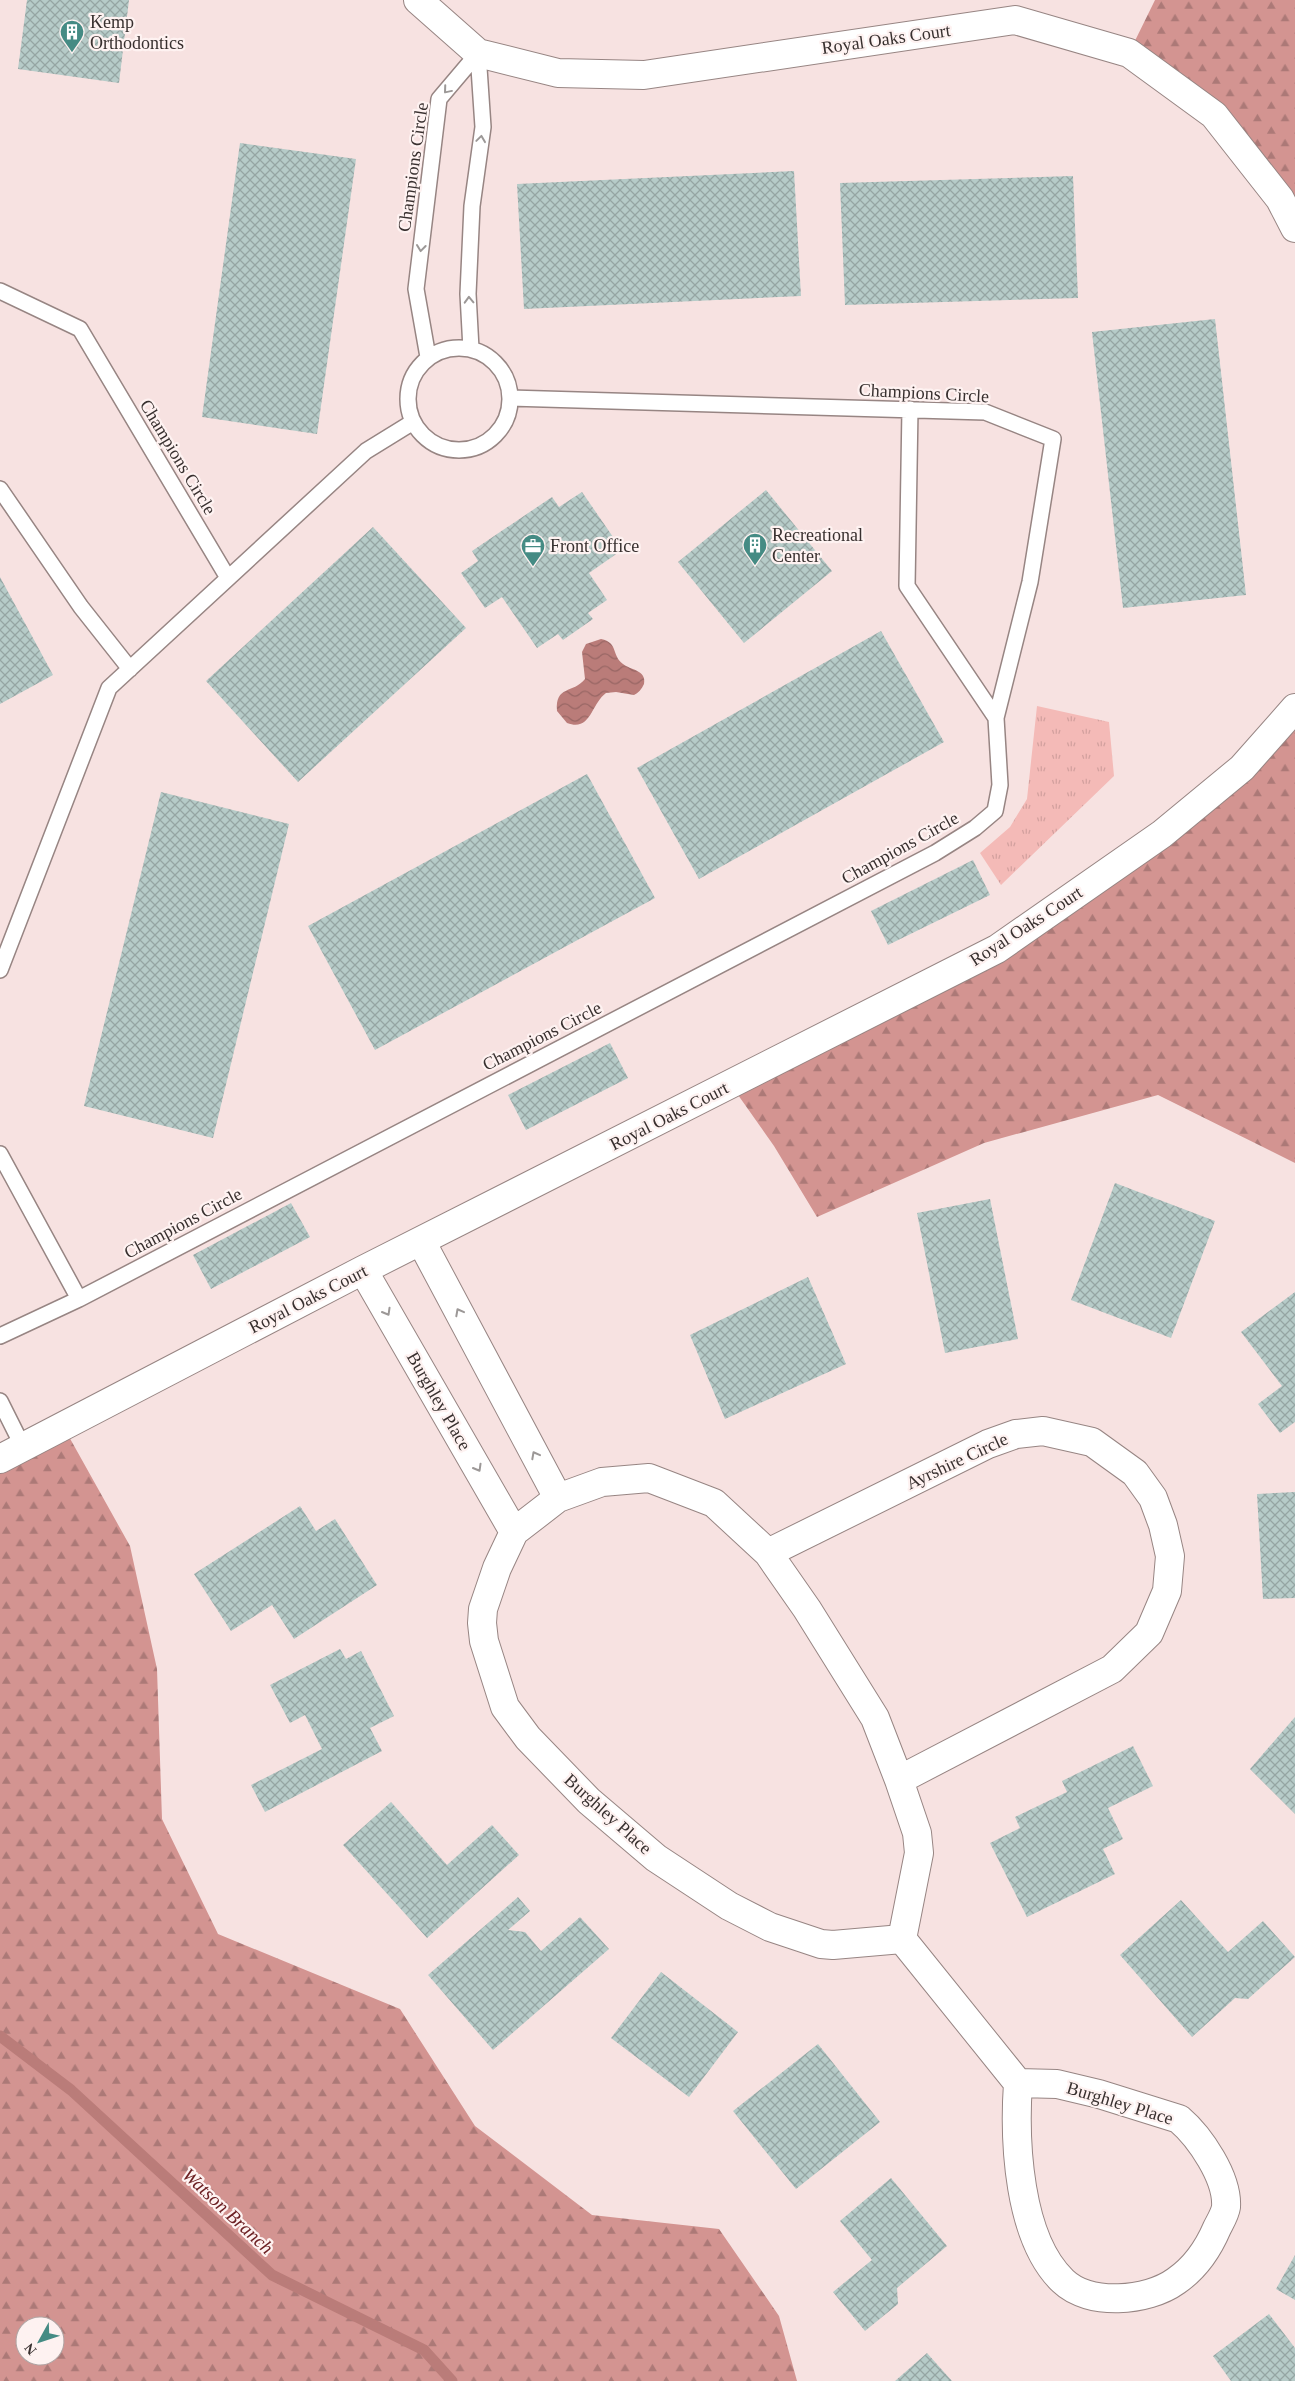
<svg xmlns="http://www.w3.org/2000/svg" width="1295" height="2381" font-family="Georgia,serif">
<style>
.grass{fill:url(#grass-tufts)}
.forest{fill:url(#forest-firs);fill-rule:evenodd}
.water{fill:url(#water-waves)}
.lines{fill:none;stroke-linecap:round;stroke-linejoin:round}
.stream{stroke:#ba7c79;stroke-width:11}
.building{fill:url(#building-cross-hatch)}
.service-casing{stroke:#978583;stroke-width:18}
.minor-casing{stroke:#978583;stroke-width:30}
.service{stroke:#fff;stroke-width:15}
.minor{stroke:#fff;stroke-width:28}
.oneway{stroke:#9c9897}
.labels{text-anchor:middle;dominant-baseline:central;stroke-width:4.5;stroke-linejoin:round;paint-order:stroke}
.poi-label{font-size:18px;fill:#38302f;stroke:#fef2f1;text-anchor:start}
.street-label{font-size:18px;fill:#38302f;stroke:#fef2f1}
.water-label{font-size:19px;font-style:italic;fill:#6d2124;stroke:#fef2f1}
</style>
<defs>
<pattern id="grass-tufts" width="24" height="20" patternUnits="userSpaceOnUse" patternTransform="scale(1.25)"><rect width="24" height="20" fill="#f4bab7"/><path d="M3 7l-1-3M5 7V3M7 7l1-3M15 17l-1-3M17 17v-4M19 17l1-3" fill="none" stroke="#d2a09e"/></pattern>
<pattern id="forest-firs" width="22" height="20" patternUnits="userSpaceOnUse" patternTransform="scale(1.25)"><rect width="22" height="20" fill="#d39491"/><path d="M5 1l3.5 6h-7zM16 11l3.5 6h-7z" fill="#ac7977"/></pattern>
<pattern id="water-waves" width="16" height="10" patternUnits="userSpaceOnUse" patternTransform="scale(1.25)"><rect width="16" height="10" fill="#ba7c79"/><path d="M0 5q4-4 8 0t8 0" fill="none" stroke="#986664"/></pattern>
<pattern id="building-cross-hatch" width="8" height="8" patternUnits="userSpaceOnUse" patternTransform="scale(1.25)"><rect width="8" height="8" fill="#b6cbc8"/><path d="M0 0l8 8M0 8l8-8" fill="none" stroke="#95a5a3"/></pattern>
</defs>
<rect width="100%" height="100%" fill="#f7e2e1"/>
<path class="grass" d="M 1037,706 L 1109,722 L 1114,776 L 1001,885 L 980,853 L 1010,827 L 1027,799 Z"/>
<path class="forest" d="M 1155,0 L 1295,0 L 1295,228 L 1214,115 L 1129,53 Z
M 1295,708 L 1295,1163 L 1158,1095 L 984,1143 L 817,1217 L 774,1146 L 731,1085 L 997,949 L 1162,834 Z
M 63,1426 L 130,1546 L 157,1669 L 162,1819 L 218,1934 L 400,2009 L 475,2126 L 592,2215 L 719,2229 L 779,2316 L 797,2381 L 0,2381 L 0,1459 ZM 25,2326 L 55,2326 L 55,2356 L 25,2356 Z"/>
<path class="water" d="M 601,639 C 619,643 611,655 623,664 C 630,670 647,670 644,684 C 642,689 638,693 634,695 L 616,692 L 606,693 C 591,704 591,732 567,723 L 557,711 C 555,685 573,694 585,679 L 582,652 L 586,644 Z"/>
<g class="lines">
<path class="stream" d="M 0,2036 L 71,2090 L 272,2275 L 424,2350 L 452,2381"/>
</g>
<path class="building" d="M 27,0 L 129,0 L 119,83 L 18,69 Z
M 240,143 L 356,159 L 317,434 L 202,417 Z
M 794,171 L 801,296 L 524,309 L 517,184 Z
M 1073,176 L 1078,298 L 845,305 L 840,183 Z
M 1215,319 L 1246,595 L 1123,608 L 1092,332 Z
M 766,490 L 832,571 L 744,643 L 678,562 Z
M 582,492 L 622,550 L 589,573 L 607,600 L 588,613 L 593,619 L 563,640 L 558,634 L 537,648 L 502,597 L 485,608 L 461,573 L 478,561 L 472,551 L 552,497 L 559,507 Z
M 373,527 L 466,628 L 298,782 L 206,681 Z
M 0,577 L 53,675 L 0,704 Z
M 881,631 L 944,742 L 699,879 L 637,768 Z
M 587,774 L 655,898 L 375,1050 L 308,926 Z
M 161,792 L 289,824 L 213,1138 L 84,1106 Z
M 973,860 L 990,895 L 888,945 L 871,911 Z
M 610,1043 L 628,1078 L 526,1130 L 508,1095 Z
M 1115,1183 L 1215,1221 L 1171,1338 L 1071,1300 Z
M 990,1199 L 1018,1339 L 945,1353 L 917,1213 Z
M 291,1203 L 310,1237 L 211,1289 L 193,1255 Z
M 808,1277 L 846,1364 L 725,1419 L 690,1335 Z
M 1295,1292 L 1295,1422 L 1280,1433 L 1258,1404 L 1282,1386 L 1241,1332 Z
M 1295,1492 L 1295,1598 L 1263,1599 L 1257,1494 Z
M 300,1506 L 316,1531 L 335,1519 L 377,1585 L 294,1639 L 272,1605 L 231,1631 L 194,1574 Z
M 340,1649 L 346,1659 L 361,1651 L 394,1716 L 370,1728 L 382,1751 L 265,1812 L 251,1785 L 322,1749 L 305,1715 L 290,1723 L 270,1685 Z
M 1295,1717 L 1295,1814 L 1250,1769 Z
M 1133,1746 L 1153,1786 L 1108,1808 L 1123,1839 L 1103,1849 L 1115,1874 L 1027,1917 L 990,1843 L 1020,1828 L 1015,1817 L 1067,1792 L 1062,1781 Z
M 391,1802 L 447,1865 L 492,1825 L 519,1855 L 427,1938 L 343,1845 Z
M 518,1897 L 530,1911 L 508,1930 L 525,1932 L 541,1951 L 580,1917 L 609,1949 L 493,2050 L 428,1975 Z
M 1181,1900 L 1228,1952 L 1263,1921 L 1295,1957 L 1248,1999 L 1235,1998 L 1192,2037 L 1120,1955 Z
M 661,1972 L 738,2032 L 689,2097 L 611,2038 Z
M 818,2044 L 880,2122 L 796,2189 L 733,2111 Z
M 891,2178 L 947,2246 L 897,2288 L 898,2304 L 865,2331 L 833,2292 L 872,2260 L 840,2221 Z
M 1295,2255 L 1295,2300 L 1276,2289 Z
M 1269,2314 L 1295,2348 L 1295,2381 L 1231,2381 L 1213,2356 Z
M 927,2353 L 952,2381 L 895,2381 Z"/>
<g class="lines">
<defs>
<path id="service" d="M 0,291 L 80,329 L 228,578
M408 399a51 51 0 1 1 102 0a51 51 0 1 1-102 0Z
M 471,349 L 468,294 L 472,206 L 483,127 L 478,53
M 428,357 L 416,289 L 439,99 L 478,53
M 910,409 L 907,586 L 996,718
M 0,489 L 81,607 L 130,669
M 0,970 L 109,688 L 366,451 L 413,422
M 0,1154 L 79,1299
M 0,1336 L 79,1299 L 935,853 L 975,828 L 995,811 L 1000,785 L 996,718 L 1030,582 L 1053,439 L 985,412 L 510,398
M 0,1401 L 23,1447"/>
<path id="minor" d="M 418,0 L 478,53 L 558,73 L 644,75 L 1015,20 L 1129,53 L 1214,115 L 1280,199 L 1295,228
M 421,1241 L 558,1498
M 363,1270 L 514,1532
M 0,1459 L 363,1270 L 997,949 L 1162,834 L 1242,768 L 1295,708
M 768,1553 L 988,1444 L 1016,1434 L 1043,1431 L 1092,1442 L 1135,1473 L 1153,1498 L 1163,1525 L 1170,1556 L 1167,1591 L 1149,1633 L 1112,1669 L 899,1780
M 902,1939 L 919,1853 L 917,1833 L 899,1780 L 875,1718 L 807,1609 L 768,1553 L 714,1503 L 649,1478 L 602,1482 L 558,1498 L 514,1532 L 497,1568 L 483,1609 L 482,1623 L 484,1641 L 505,1707 L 528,1738 L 589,1801 L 656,1858 L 729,1906 L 770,1927 L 821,1944 L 833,1945 L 902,1939 L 1018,2083 C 1014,2141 1018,2238 1063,2281 C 1089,2306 1147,2302 1176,2281 C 1195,2268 1208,2249 1217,2228 C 1220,2222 1225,2214 1226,2207 C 1228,2178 1200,2137 1179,2119 L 1099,2094 L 1057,2084 L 1018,2083"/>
</defs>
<use href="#service" class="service-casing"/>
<use href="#minor" class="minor-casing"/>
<use href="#service" class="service"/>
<use href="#minor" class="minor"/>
</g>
<defs><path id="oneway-chevron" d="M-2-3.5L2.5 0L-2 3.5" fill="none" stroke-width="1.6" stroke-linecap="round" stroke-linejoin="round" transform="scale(1.25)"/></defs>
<g class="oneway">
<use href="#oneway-chevron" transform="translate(447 90) rotate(130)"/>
<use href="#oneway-chevron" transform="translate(481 139) rotate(-82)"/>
<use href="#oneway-chevron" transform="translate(421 248) rotate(97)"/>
<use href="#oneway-chevron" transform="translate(469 300) rotate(-92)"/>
<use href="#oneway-chevron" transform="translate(387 1312) rotate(60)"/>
<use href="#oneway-chevron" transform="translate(459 1312) rotate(-118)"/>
<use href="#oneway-chevron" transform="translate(535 1455) rotate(-118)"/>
<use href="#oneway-chevron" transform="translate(478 1468) rotate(60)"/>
</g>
<defs>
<symbol id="building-pin" viewBox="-11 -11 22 30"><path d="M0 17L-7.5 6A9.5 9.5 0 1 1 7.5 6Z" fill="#458b84" stroke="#fef2f1"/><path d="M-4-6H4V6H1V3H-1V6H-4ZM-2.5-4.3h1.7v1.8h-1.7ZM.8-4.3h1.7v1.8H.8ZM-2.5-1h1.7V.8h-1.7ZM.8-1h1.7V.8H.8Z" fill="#fff"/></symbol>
<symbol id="office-pin" viewBox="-11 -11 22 30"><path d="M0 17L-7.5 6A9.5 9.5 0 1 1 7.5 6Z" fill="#458b84" stroke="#fef2f1"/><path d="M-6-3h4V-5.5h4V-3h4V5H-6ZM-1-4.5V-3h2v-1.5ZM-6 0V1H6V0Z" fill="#fff"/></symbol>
</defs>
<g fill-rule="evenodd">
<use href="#building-pin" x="58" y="18" width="28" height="38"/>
<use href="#building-pin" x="741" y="531" width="28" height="38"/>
<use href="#office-pin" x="519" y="532" width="28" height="38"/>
</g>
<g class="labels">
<g class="poi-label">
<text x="90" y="22">Kemp<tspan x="90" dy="21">Orthodontics</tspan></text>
<text x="772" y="535">Recreational<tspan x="772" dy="21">Center</tspan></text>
<text x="550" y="546">Front Office</text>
</g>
<g class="street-label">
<text transform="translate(886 39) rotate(-8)">Royal Oaks Court</text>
<text transform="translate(413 167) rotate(-82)">Champions Circle</text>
<text transform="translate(924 393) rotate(3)">Champions Circle</text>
<text transform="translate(178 457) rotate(59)">Champions Circle</text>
<text transform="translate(900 848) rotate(-29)">Champions Circle</text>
<text transform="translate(1026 926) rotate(-33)">Royal Oaks Court</text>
<text transform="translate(542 1036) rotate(-27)">Champions Circle</text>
<text transform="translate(669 1116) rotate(-27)">Royal Oaks Court</text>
<text transform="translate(183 1223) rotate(-28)">Champions Circle</text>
<text transform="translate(308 1299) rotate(-27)">Royal Oaks Court</text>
<text transform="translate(439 1401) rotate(60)">Burghley Place</text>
<text transform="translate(957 1461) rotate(-25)">Ayrshire Circle</text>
<text transform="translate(608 1814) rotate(42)">Burghley Place</text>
<text transform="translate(1120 2103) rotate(17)">Burghley Place</text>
</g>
<g class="water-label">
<text transform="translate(228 2211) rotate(43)">Watson Branch</text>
</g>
</g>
<g transform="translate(40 2341) rotate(230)"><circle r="24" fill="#fef2f1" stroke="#afa4a3"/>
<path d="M0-4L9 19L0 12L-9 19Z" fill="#458b84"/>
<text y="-8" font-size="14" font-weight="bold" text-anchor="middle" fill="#38302f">N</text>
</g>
</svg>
